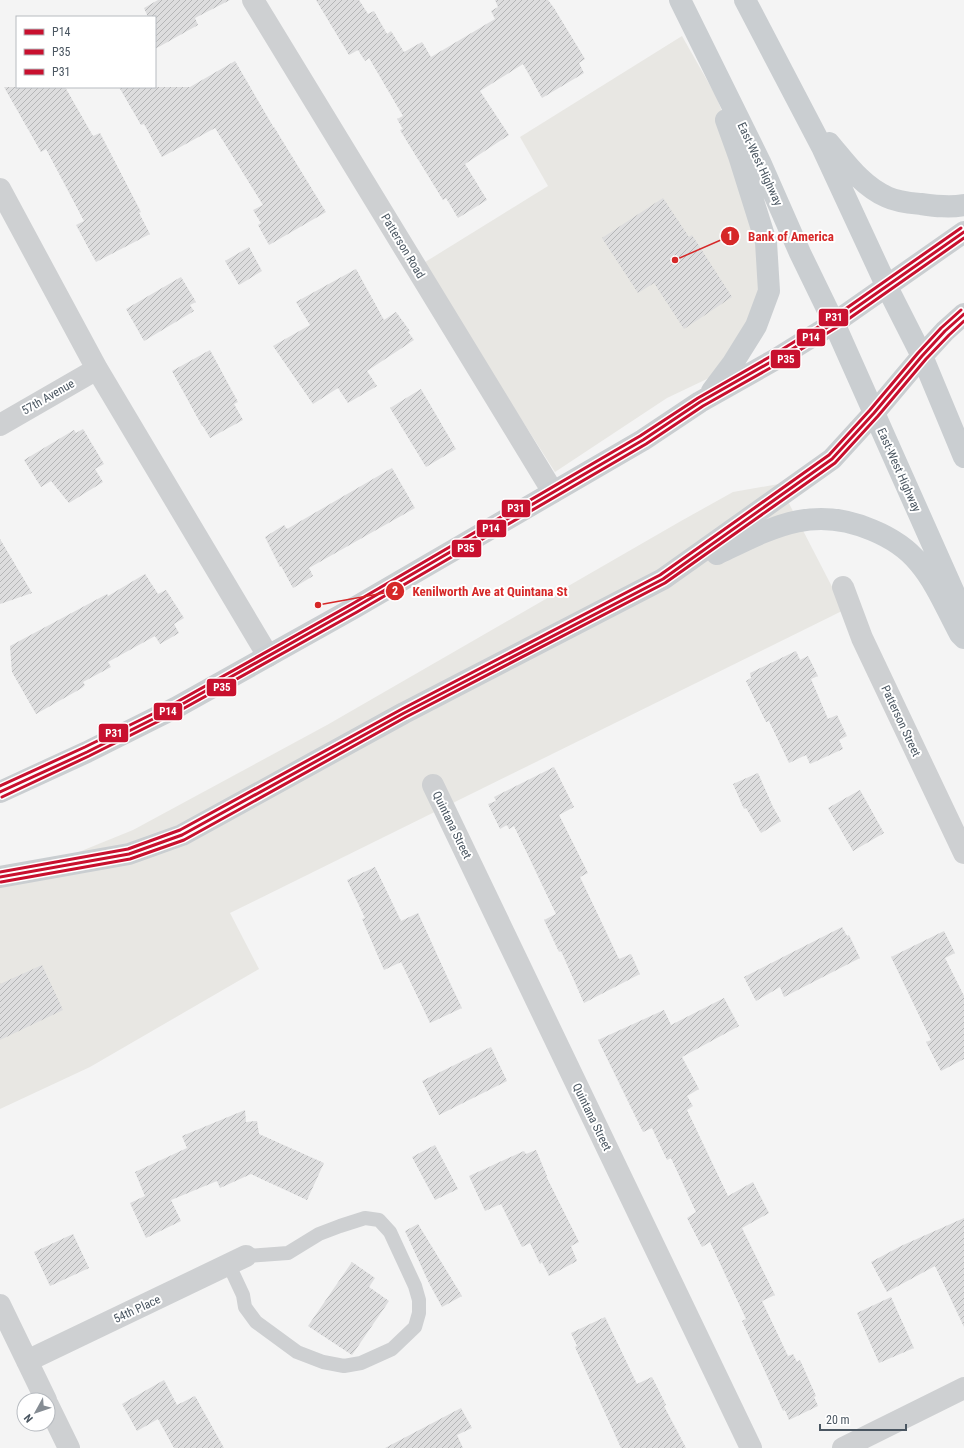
<svg xmlns="http://www.w3.org/2000/svg" width="964" height="1448" font-family="'Roboto Condensed',sans-serif">
<style>
.commercial{fill:#e8e7e3}
.building{fill:url(#building-hatch)}
.lines{fill:none;stroke-linecap:round;stroke-linejoin:round}
.lane{stroke:#ced0d2;stroke-width:14}
.street{stroke:#ced0d2;stroke-width:22}
.primary{stroke:#caced1;stroke-width:22}
.bus-1-casing{stroke:#fff;stroke-width:6}
.bus-2-casing{stroke:#fff;stroke-width:6}
.bus-3-casing{stroke:#fff;stroke-width:6}
.bus-1{stroke:#c8102e;stroke-width:3}
.bus-2{stroke:#c8102e;stroke-width:3}
.bus-3{stroke:#c8102e;stroke-width:3}
.labels{text-anchor:middle;dominant-baseline:central;stroke-width:4;stroke-linejoin:round;paint-order:stroke}
.street-label{font-size:12px;fill:#4a5661;stroke:#fff}
.leader{fill:none;stroke:#d62828;stroke-width:1.5}
.callout-dot{fill:#d62828;stroke:#fff;stroke-width:1.5}
.mark-label{font-size:12px;text-anchor:middle;font-weight:bold;fill:#fff}
.callout-label{font-size:13px;text-anchor:middle;font-weight:bold;fill:#d62828;stroke:#fff;stroke-width:4;stroke-linejoin:round;paint-order:stroke}
.line-badge{stroke:#fff;stroke-width:1.5}
.badge-label{font-size:11px;text-anchor:middle;font-weight:bold;fill:#fff}
</style>
<defs>
<pattern id="building-hatch" width="6" height="6" patternUnits="userSpaceOnUse"><rect width="6" height="6" fill="#ddddde"/><path d="M-1 1l2-2M0 6l6-6M5 7l2-2" fill="none" stroke="#b5b6b7"/></pattern>
</defs>
<rect width="100%" height="100%" fill="#f4f4f4"/>
<path class="commercial" d="M 682,36 L 716,96 L 739,156 L 757,230 L 761,285 L 750,322 L 709,378 L 667,398 L 555,472 L 422,264 L 548,186 L 520,137 Z
M 779,484 L 844,610 L 230,913 L 259,969 L 90,1067 L 0,1109 L 0,884 L 133,830 L 327,725 L 681,521 L 733,492 Z"/>
<path class="building" d="M 158,0 L 230,0 L 195,18 L 198,25 L 155,49 L 155,17 L 148,17 L 144,8 Z
M 316,0 L 359,0 L 368,14 L 374,11 L 387,34 L 391,31 L 404,52 L 422,42 L 431,57 L 495,19 L 491,11 L 498,7 L 495,0 L 548,0 L 554,8 L 585,59 L 579,63 L 584,73 L 542,98 L 523,64 L 480,91 L 509,135 L 465,164 L 487,200 L 458,218 L 446,198 L 443,200 L 400,130 L 403,129 L 397,119 L 403,116 L 369,58 L 365,61 L 358,50 L 349,55 Z
M 235,61 L 274,128 L 274,127 L 326,212 L 269,245 L 258,225 L 261,223 L 253,210 L 263,205 L 215,128 L 162,157 L 144,124 L 141,125 L 119,87 L 190,87 Z
M 4,87 L 65,87 L 93,136 L 100,133 L 141,212 L 139,213 L 150,234 L 96,262 L 76,225 L 84,221 L 46,149 L 41,152 Z
M 663,198 L 689,237 L 692,235 L 732,297 L 684,329 L 654,283 L 638,293 L 602,238 Z
M 249,247 L 262,271 L 239,285 L 225,261 Z
M 356,269 L 384,320 L 396,312 L 410,331 L 408,332 L 414,340 L 367,371 L 377,386 L 348,403 L 338,388 L 313,404 L 273,346 L 310,325 L 296,302 Z
M 181,277 L 196,302 L 190,305 L 194,311 L 144,341 L 126,309 Z
M 210,350 L 238,402 L 234,404 L 243,420 L 210,438 L 203,426 L 202,426 L 172,371 Z
M 421,389 L 456,449 L 426,467 L 390,408 Z
M 83,429 L 104,464 L 95,469 L 103,482 L 69,503 L 51,481 L 41,487 L 24,460 L 74,430 L 76,433 Z
M 392,468 L 415,508 L 309,568 L 313,576 L 293,588 L 281,566 L 280,567 L 265,537 L 284,525 L 287,529 Z
M 0,539 L 32,593 L 0,604 Z
M 145,574 L 158,594 L 166,590 L 184,618 L 174,624 L 179,633 L 160,644 L 155,636 L 108,662 L 111,667 L 83,682 L 85,685 L 82,688 L 36,714 L 12,672 L 10,646 L 107,594 L 108,596 Z
M 796,651 L 800,660 L 808,656 L 818,676 L 811,679 L 828,719 L 837,715 L 847,736 L 839,740 L 843,749 L 810,764 L 806,755 L 789,763 L 769,721 L 766,722 L 746,681 L 751,678 L 750,673 Z
M 554,767 L 574,807 L 559,815 L 588,873 L 580,877 L 619,959 L 631,954 L 640,974 L 584,1003 L 561,951 L 559,952 L 544,920 L 556,914 L 514,826 L 509,829 L 507,825 L 500,829 L 488,804 L 496,801 L 494,797 Z
M 758,773 L 773,807 L 781,821 L 761,833 L 746,808 L 744,809 L 733,784 Z
M 860,790 L 884,833 L 853,851 L 828,808 Z
M 375,867 L 401,921 L 418,913 L 450,983 L 462,1008 L 430,1023 L 401,962 L 384,970 L 362,919 L 365,918 L 347,880 Z
M 842,927 L 847,936 L 849,935 L 860,958 L 784,997 L 780,987 L 756,1001 L 744,977 Z
M 944,931 L 955,953 L 945,958 L 964,996 L 964,1059 L 941,1071 L 926,1042 L 931,1040 L 891,957 Z
M 42,965 L 63,1010 L 0,1040 L 0,984 Z
M 724,998 L 739,1026 L 682,1057 L 699,1089 L 687,1096 L 693,1106 L 687,1110 L 728,1196 L 753,1182 L 769,1213 L 742,1228 L 775,1295 L 762,1301 L 788,1356 L 793,1354 L 797,1362 L 800,1360 L 816,1396 L 814,1397 L 818,1406 L 789,1420 L 785,1410 L 783,1411 L 742,1321 L 746,1319 L 710,1242 L 702,1247 L 687,1218 L 696,1212 L 671,1158 L 667,1160 L 652,1128 L 643,1132 L 598,1040 L 664,1010 L 671,1025 Z
M 491,1047 L 507,1081 L 439,1115 L 422,1081 Z
M 245,1110 L 246,1122 L 257,1121 L 259,1134 L 324,1163 L 307,1200 L 251,1174 L 220,1188 L 217,1181 L 171,1200 L 181,1221 L 146,1238 L 130,1203 L 145,1196 L 135,1172 L 187,1148 L 182,1136 Z
M 435,1145 L 458,1189 L 435,1200 L 412,1157 Z
M 536,1150 L 547,1176 L 546,1176 L 579,1242 L 571,1246 L 577,1261 L 549,1276 L 542,1262 L 540,1264 L 530,1243 L 522,1247 L 501,1204 L 485,1211 L 469,1176 L 524,1151 L 526,1154 Z
M 964,1218 L 964,1327 L 935,1266 L 887,1292 L 871,1262 L 901,1246 Z
M 418,1224 L 462,1296 L 442,1307 L 429,1283 L 405,1231 Z
M 73,1234 L 89,1268 L 50,1286 L 34,1252 Z
M 352,1262 L 375,1278 L 369,1287 L 389,1301 L 352,1355 L 308,1326 Z
M 891,1297 L 914,1348 L 879,1363 L 857,1313 Z
M 605,1317 L 637,1384 L 652,1377 L 666,1405 L 664,1406 L 686,1448 L 621,1448 L 575,1347 L 577,1346 L 571,1333 Z
M 164,1380 L 177,1405 L 195,1396 L 224,1448 L 174,1448 L 158,1419 L 137,1431 L 122,1404 Z
M 461,1408 L 472,1428 L 457,1435 L 463,1448 L 385,1448 Z"/>
<g class="lines">
<path class="lane" d="M 229,1265 L 243,1295 L 245,1307 L 256,1322 L 297,1352 L 323,1362 L 344,1366 L 361,1363 L 392,1349 L 415,1327 L 419,1313 L 419,1300 L 415,1286 L 390,1232 L 379,1220 L 365,1218 L 340,1226 L 319,1234 L 288,1253 L 246,1256"/>
<path class="street" d="M 253,0 L 553,492
M 0,189 L 97,369 L 268,656
M 0,425 L 97,369
M 843,587 L 862,638 L 964,853
M 433,785 L 751,1448
M 0,1305 L 46,1400
M 27,1361 L 246,1256
M 48,1405 L 69,1448
M 843,1448 L 964,1388"/>
<path class="primary" d="M 680,0 L 760,162 L 800,253 L 834,323 L 964,615
M 745,0 L 823,149 L 887,287 L 922,356 L 964,457
M 829,143 C 846,163 862,186 887,197 C 897,202 910,203 921,204 C 935,206 950,208 964,205
M 712,391 L 733,363 L 756,326 L 769,291 L 766,242 L 739,156 L 726,120
M 717,554 C 771,528 812,504 872,530 C 889,537 907,548 919,563 C 936,583 947,610 960,634 L 964,638
M 0,792 L 87,752 L 177,707 L 354,608 L 643,440 L 700,402 L 776,359 L 834,323 L 964,232
M 0,877 L 129,854 L 182,835 L 404,713 L 663,579 L 832,459 L 874,413 L 922,356 L 945,331 L 964,314"/>
<defs>
<path id="bus-1" d="M 0,792 L 87,752 L 177,707 L 354,608 L 643,440 L 700,402 L 776,359 L 834,323 L 964,232
M 0,877 L 129,854 L 182,835 L 404,713 L 663,579 L 832,459 L 874,413 L 922,356 L 945,331 L 964,314"/>
<path id="bus-2" d="M 2,797 L 89,756 L 179,711 L 357,612 L 646,444 L 703,406 L 779,363 L 837,327 L 964,238
M 1,882 L 130,859 L 184,840 L 406,717 L 665,583 L 835,463 L 878,416 L 926,359 L 949,335 L 964,321"/>
<path id="bus-3" d="M 0,786 L 85,747 L 175,703 L 352,604 L 640,436 L 698,398 L 773,355 L 831,319 L 961,228
M 0,872 L 128,849 L 180,830 L 402,709 L 660,575 L 829,455 L 870,410 L 918,353 L 941,328 L 961,310"/>
</defs>
<use href="#bus-1" class="bus-1-casing"/>
<use href="#bus-2" class="bus-2-casing"/>
<use href="#bus-3" class="bus-3-casing"/>
<use href="#bus-1" class="bus-1"/>
<use href="#bus-2" class="bus-2"/>
<use href="#bus-3" class="bus-3"/>
</g>
<g class="labels">
<g class="street-label">
<text transform="translate(760 164) rotate(65)">East-West Highway</text>
<text transform="translate(403 246) rotate(59)">Patterson Road</text>
<text transform="translate(48 397) rotate(-30)">57th Avenue</text>
<text transform="translate(899 470) rotate(66)">East-West Highway</text>
<text transform="translate(901 721) rotate(65)">Patterson Street</text>
<text transform="translate(452 825) rotate(64)">Quintana Street</text>
<text transform="translate(592 1117) rotate(64)">Quintana Street</text>
<text transform="translate(137 1309) rotate(-25)">54th Place</text>
</g>
</g>
<path class="leader" d="M675 260L730 236M318 605L395 591"/>
<g class="callout-dot">
<circle cx="675" cy="260" r="4"/>
<circle cx="318" cy="605" r="4"/>
<circle cx="730" cy="236" r="10"/>
<circle cx="395" cy="591" r="10"/>
</g>
<g class="mark-label">
<text x="730" y="240">1</text>
<text x="395" y="595">2</text>
</g>
<g class="callout-label">
<text x="791" y="241">Bank of America</text>
<text x="490" y="596">Kenilworth Ave at Quintana St</text>
</g>
<g class="line-badge">
<rect x="818" y="308" width="31" height="19" rx="4" fill="#c8102e"/>
<rect x="796" y="328" width="30" height="19" rx="4" fill="#c8102e"/>
<rect x="770" y="349" width="31" height="20" rx="4" fill="#c8102e"/>
<rect x="501" y="499" width="30" height="19" rx="4" fill="#c8102e"/>
<rect x="476" y="519" width="31" height="19" rx="4" fill="#c8102e"/>
<rect x="451" y="539" width="31" height="19" rx="4" fill="#c8102e"/>
<rect x="206" y="678" width="31" height="19" rx="4" fill="#c8102e"/>
<rect x="153" y="702" width="30" height="19" rx="4" fill="#c8102e"/>
<rect x="98" y="723" width="31" height="20" rx="4" fill="#c8102e"/>
</g>
<g class="badge-label">
<text x="834" y="321">P31</text>
<text x="811" y="341">P14</text>
<text x="786" y="363">P35</text>
<text x="516" y="512">P31</text>
<text x="491" y="532">P14</text>
<text x="466" y="552">P35</text>
<text x="222" y="691">P35</text>
<text x="168" y="715">P14</text>
<text x="114" y="737">P31</text>
</g>
<rect x="16" y="16" width="140" height="72" fill="#ffffff" stroke="#b7bbc0"/>
<rect x="24" y="29" width="20" height="6" fill="#c8102e" stroke="#b7bbc0"/>
<text x="52" y="36" font-size="12" fill="#4a5661">P14</text>
<rect x="24" y="49" width="20" height="6" fill="#c8102e" stroke="#b7bbc0"/>
<text x="52" y="56" font-size="12" fill="#4a5661">P35</text>
<rect x="24" y="69" width="20" height="6" fill="#c8102e" stroke="#b7bbc0"/>
<text x="52" y="76" font-size="12" fill="#4a5661">P31</text>
<g transform="translate(36 1412) rotate(230)"><circle r="19" fill="#ffffff" stroke="#b7bbc0"/>
<path d="M0-3L7 15L0 10L-7 15Z" fill="#868d94"/>
<text y="-6" font-size="11" font-weight="bold" text-anchor="middle" fill="#4a5661">N</text>
</g>
<path d="M820 1424v6h86v-6" fill="none" stroke="#4a5661" stroke-width="2"/>
<text x="826" y="1424" font-size="12" fill="#4a5661" stroke="#ffffff" stroke-width="3" paint-order="stroke">20 m</text>
</svg>
